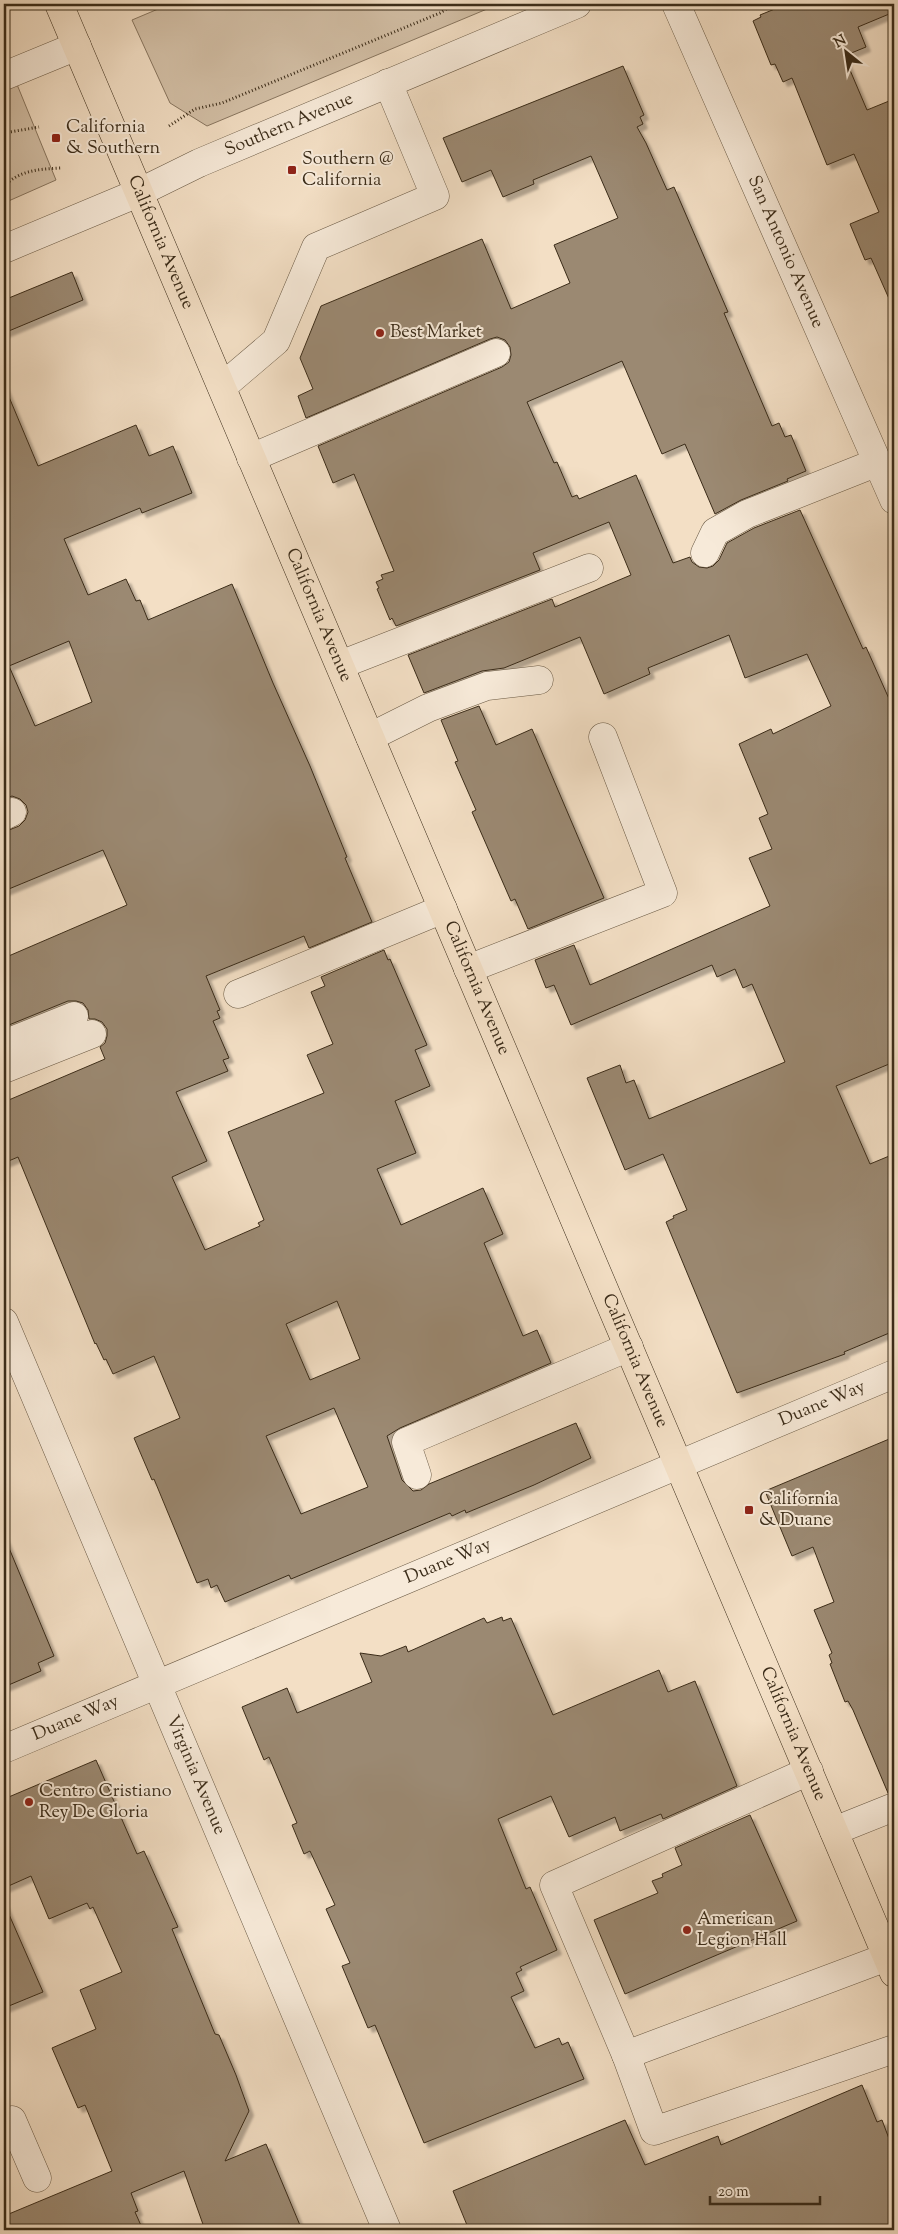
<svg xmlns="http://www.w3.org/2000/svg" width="898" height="2234" font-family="'Sorts Mill Goudy',serif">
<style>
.green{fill:#d4c1a8;stroke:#887660}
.building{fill:#9b8972;stroke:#3b2c19;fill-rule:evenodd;filter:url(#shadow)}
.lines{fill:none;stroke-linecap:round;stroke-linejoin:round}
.minor-casing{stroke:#695944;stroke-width:29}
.major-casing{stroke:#3b2c19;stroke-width:29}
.path{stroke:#3b2c19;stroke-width:3;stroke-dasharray:1 2.5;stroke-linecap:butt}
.minor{stroke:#f7ead9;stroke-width:28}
.major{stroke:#f3dfc5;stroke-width:28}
.poi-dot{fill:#8f2418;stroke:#f7ead9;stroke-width:2}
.labels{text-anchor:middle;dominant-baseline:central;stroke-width:4;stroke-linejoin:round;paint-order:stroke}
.street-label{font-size:18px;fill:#3b2c19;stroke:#f7ead9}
.poi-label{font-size:18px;fill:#3b2c19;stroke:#f7ead9;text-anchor:start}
</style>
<defs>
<filter id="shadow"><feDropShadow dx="4.5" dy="4.5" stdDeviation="1" flood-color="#0004"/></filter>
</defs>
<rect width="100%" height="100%" fill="#f3dfc5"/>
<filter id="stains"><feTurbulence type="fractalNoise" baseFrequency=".004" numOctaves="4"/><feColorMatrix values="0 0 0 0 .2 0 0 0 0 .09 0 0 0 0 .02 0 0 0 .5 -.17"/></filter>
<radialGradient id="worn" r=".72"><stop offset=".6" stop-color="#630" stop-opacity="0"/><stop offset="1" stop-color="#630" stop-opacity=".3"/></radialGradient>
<path class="green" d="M 170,4 L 499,4 L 207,126 L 170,103 L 132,20 Z
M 16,82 L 56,180 L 4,203 L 4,87 Z"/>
<path class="building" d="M 787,4 L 894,4 L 894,12 L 858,27 L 866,47 L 844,56 L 867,110 L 894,99 L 894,310 L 871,258 L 865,260 L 850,224 L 879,212 L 854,154 L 827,165 L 792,78 L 783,82 L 775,64 L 771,65 L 753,21 L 761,17 L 760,15 Z
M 623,66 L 644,115 L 640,117 L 643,124 L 637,127 L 646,143 L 667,190 L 674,187 L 728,312 L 724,313 L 772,426 L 779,423 L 785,437 L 791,435 L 806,471 L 787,479 L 788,481 L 741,500 L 715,514 L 685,444 L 662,454 L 622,361 L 527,402 L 554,463 L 557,462 L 572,497 L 577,495 L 579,499 L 636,475 L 673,563 L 690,557 L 692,562 L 699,567 L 707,568 L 713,566 L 719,560 L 727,543 L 754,528 L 800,510 L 863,649 L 866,647 L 894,710 L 894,1062 L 836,1086 L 870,1164 L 894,1154 L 894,1331 L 844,1352 L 845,1354 L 737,1393 L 666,1222 L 674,1218 L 673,1216 L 687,1210 L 663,1154 L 625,1170 L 587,1078 L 620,1065 L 626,1083 L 634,1080 L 649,1119 L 785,1062 L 752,984 L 743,988 L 735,969 L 717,977 L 712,965 L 571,1025 L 554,985 L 546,988 L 535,960 L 574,945 L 590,985 L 770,906 L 749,858 L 772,849 L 759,818 L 768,814 L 739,744 L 771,729 L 773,734 L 831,706 L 807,654 L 745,678 L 729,635 L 648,668 L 650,674 L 604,694 L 580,637 L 504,668 L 482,671 L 424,693 L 408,655 L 552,599 L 555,607 L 631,575 L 609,522 L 533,553 L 540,570 L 396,626 L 392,618 L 390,620 L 377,589 L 379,588 L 376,582 L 383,579 L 381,575 L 394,571 L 354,474 L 333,483 L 318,446 L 502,367 L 509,362 L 511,355 L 510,347 L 505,340 L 497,337 L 490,339 L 306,418 L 298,396 L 313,389 L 300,358 L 321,306 L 482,239 L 511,309 L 570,283 L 554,245 L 618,218 L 591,156 L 533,180 L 534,184 L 503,197 L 491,170 L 462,182 L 443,138 Z
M 72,272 L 83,300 L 4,333 L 4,300 Z
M 4,385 L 38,466 L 136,425 L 149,456 L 173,446 L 192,493 L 142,513 L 140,508 L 64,539 L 88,595 L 126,579 L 136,601 L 140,600 L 148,620 L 232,584 L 273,683 L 310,766 L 347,857 L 345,858 L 372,922 L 309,948 L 304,936 L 206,976 L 220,1010 L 217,1011 L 220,1018 L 213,1021 L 229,1058 L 223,1060 L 228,1071 L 176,1092 L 207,1161 L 172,1177 L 205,1250 L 260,1226 L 258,1223 L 264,1220 L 228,1132 L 324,1093 L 307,1055 L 333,1044 L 311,992 L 325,986 L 321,977 L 384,950 L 388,960 L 390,959 L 427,1045 L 415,1050 L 430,1086 L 395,1101 L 416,1153 L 377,1169 L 401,1225 L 483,1188 L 503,1234 L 484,1243 L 523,1336 L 537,1330 L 551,1363 L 400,1428 L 387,1436 L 402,1480 L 413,1491 L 421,1490 L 429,1484 L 576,1423 L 591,1458 L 534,1485 L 466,1513 L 465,1510 L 452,1516 L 450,1513 L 291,1579 L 289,1575 L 225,1602 L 217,1585 L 211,1588 L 208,1579 L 197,1583 L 154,1479 L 152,1480 L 134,1438 L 180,1418 L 154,1356 L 113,1374 L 106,1359 L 104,1360 L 96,1343 L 95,1344 L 18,1157 L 4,1163 L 4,1102 L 105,1059 L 100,1047 L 105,1043 L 107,1036 L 107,1029 L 102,1022 L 95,1019 L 89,1019 L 88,1010 L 83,1003 L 76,1001 L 68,1001 L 4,1027 L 4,958 L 127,905 L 103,850 L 4,891 L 4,832 L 19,826 L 25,820 L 28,812 L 26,805 L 20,799 L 12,796 L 4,799 ZM 69,641 L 92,702 L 35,726 L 9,666 ZM 337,1301 L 360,1359 L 310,1380 L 286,1324 ZM 334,1408 L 368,1487 L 301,1514 L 266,1436 Z
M 479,706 L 496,745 L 532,729 L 604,898 L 528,929 L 515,899 L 511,901 L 472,812 L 476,810 L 455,762 L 458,761 L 441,720 Z
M 894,1437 L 894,1792 L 888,1793 L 853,1710 L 848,1701 L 845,1702 L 830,1664 L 832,1663 L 829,1655 L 832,1653 L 814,1610 L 834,1602 L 813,1547 L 792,1556 L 765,1491 Z
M 4,1536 L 54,1656 L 38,1663 L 41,1671 L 4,1687 Z
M 502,1617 L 503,1621 L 511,1618 L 553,1715 L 659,1670 L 668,1692 L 695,1681 L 737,1786 L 663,1819 L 661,1814 L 620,1831 L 615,1817 L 569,1837 L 551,1796 L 498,1819 L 526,1889 L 530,1887 L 557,1950 L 520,1967 L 522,1970 L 516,1973 L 524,1991 L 511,1997 L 535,2048 L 559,2038 L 562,2045 L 568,2042 L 584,2079 L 424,2143 L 375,2025 L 368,2028 L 342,1966 L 350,1963 L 326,1909 L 335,1905 L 310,1851 L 304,1854 L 292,1825 L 297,1823 L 269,1757 L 264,1760 L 242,1707 L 287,1688 L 297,1713 L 372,1682 L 360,1653 L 381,1656 L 406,1646 L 408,1652 L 484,1618 L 487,1623 Z
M 96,1760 L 137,1854 L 144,1851 L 178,1927 L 172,1929 L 215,2034 L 219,2035 L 236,2075 L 249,2111 L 225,2161 L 266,2144 L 302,2230 L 205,2230 L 184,2171 L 131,2193 L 138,2211 L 135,2212 L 143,2230 L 4,2230 L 4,2216 L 112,2171 L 85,2105 L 78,2108 L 52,2048 L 96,2029 L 80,1990 L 122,1972 L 93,1907 L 90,1909 L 87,1903 L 49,1919 L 31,1876 L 4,1888 L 4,1799 Z
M 750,1815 L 797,1921 L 625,1994 L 594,1920 L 658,1893 L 652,1881 L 663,1877 L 662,1874 L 682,1865 L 675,1848 Z
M 4,1903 L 43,1992 L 4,2008 Z
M 862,2085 L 877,2122 L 882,2120 L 894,2152 L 894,2230 L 469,2230 L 453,2191 L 625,2120 L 645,2165 L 718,2136 L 721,2145 Z"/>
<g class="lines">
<defs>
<g id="minor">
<path id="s1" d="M 676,4 L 894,500"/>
<path d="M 4,76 L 77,46"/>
<path id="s2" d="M 4,249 L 138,193 L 199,163 L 577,4"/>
<path d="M 222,387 L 276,341 L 316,247 L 435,196 L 388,83"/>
<path d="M 251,458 L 496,353"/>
<path d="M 705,553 L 715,532 L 747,514 L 878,462"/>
<path d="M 340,665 L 589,568"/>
<path d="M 370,737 L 428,708 L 487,686 L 539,680"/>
<path d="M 4,816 L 12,812"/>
<path d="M 468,969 L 663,893 L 603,737"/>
<path d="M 238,994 L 443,909"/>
<path d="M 4,1044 L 74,1016"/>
<path d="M 4,1069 L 92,1034"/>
<path id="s3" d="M 4,1322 L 387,2230"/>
<path d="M 417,1475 L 406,1442 L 629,1347"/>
<path id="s4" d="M 4,1749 L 894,1374"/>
<path d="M 834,1831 L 894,1807"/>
<path d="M 887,1957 L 626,2055 L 654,2131 L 894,2049"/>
<path d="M 626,2055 L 554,1885 L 809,1771"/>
<path d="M 4,2124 L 12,2120 L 37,2178"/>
</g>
<g id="major">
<path id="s5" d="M 59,4 L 894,1973"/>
</g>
</defs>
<use href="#minor" class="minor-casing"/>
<use href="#major" class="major-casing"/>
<path class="path" d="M 169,126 L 195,109 L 222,103 L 440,13 L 454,4
M 4,133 L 39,127
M 4,186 C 20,170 40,169 61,168"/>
<use href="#minor" class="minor"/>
<use href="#major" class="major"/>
</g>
<g class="poi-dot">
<rect x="51" y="133" width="10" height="10" rx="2.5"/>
<rect x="287" y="165" width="10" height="10" rx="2.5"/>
<circle cx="380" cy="333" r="5"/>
<rect x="744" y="1505" width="10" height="10" rx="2.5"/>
<circle cx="29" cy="1802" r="5"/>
<circle cx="687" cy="1930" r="5"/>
</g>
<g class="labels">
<g class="street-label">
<text stroke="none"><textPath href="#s2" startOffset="311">Southern Avenue</textPath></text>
<text stroke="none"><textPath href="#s5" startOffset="259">California Avenue</textPath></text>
<text stroke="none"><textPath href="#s1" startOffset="271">San Antonio Avenue</textPath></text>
<text stroke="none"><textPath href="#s5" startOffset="664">California Avenue</textPath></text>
<text stroke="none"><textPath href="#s5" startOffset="1069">California Avenue</textPath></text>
<text stroke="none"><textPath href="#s5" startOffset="1474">California Avenue</textPath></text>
<text stroke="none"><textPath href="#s4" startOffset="888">Duane Way</textPath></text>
<text stroke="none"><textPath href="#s4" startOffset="482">Duane Way</textPath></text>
<text stroke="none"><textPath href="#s4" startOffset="78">Duane Way</textPath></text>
<text stroke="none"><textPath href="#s5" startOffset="1879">California Avenue</textPath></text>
<text stroke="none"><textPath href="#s3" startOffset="492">Virginia Avenue</textPath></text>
</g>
<g class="poi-label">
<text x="66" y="128">California<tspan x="66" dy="21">&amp; Southern</tspan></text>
<text x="302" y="160">Southern @<tspan x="302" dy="21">California</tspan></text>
<text x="390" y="333">Best Market</text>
<text x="759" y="1500">California<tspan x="759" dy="21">&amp; Duane</tspan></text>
<text x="39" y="1792">Centro Cristiano<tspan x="39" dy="21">Rey De Gloria</tspan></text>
<text x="697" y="1920">American<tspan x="697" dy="21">Legion Hall</tspan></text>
</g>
</g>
<rect width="898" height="2234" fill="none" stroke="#f3dfc5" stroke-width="20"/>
<rect x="5" y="5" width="888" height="2224" fill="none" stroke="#3b2c19" stroke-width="2.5"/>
<rect x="10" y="10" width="878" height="2214" fill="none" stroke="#3b2c19"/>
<g transform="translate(846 52) rotate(330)" stroke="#f7ead9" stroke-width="4" paint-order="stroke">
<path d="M0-4L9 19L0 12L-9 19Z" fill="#3b2c19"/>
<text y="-8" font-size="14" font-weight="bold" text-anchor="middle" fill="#3b2c19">N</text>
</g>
<path d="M710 2196v8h110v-8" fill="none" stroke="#3b2c19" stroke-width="2.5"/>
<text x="718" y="2196" font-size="15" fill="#3b2c19" stroke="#f7ead9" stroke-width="4" paint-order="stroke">20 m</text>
<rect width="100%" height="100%" filter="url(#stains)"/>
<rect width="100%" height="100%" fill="url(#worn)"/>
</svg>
